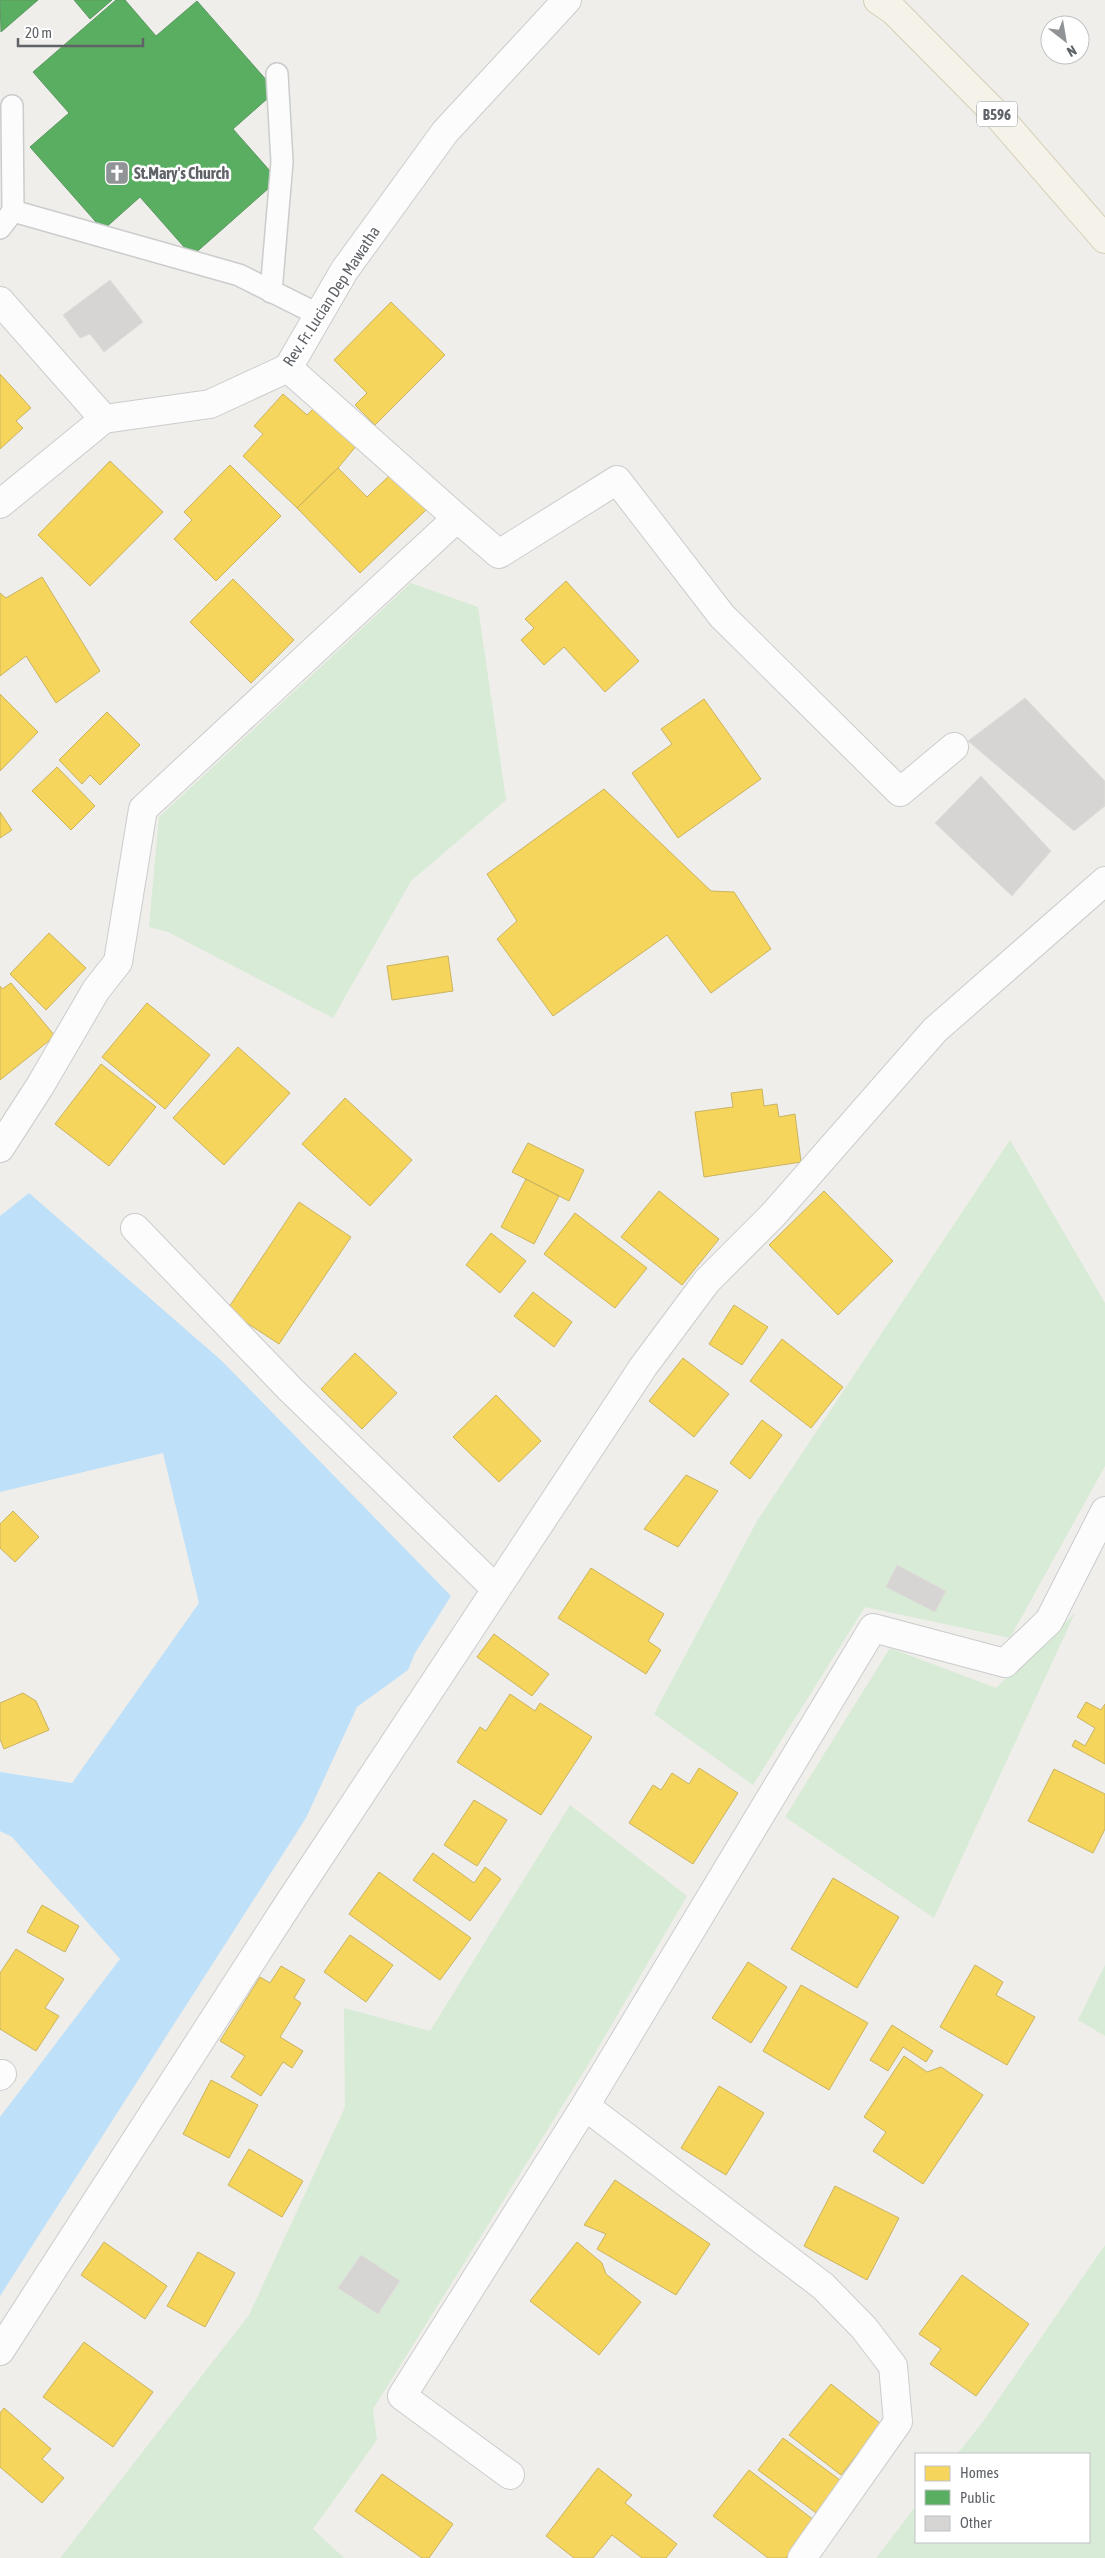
<svg xmlns="http://www.w3.org/2000/svg" width="1105" height="2558" font-family="'Asap Condensed',sans-serif">
<style>
.green{fill:#d8ebd6}
.water{fill:#bfe0f9}
.homes{fill:#f6d55c;stroke:#c9b360}
.public{fill:#5aae61;stroke:#5c9863}
.building{fill:#d6d5d3;stroke:#deddd9}
.lines{fill:none;stroke-linecap:round;stroke-linejoin:round}
.service-casing{stroke:#cbcccc;stroke-width:24}
.minor-casing{stroke:#cbcccc;stroke-width:30}
.tertiary-casing{stroke:#cbcccc;stroke-width:30}
.primary-casing{stroke:#d7ceb8;stroke-width:30}
.service{stroke:#fdfcfc;stroke-width:21}
.minor{stroke:#fdfcfc;stroke-width:28}
.tertiary{stroke:#fdfcfc;stroke-width:28}
.primary{stroke:#f4f2e9;stroke-width:28}
.labels{text-anchor:middle;dominant-baseline:central;stroke-width:5;stroke-linejoin:round;paint-order:stroke}
.shield{fill:#fff;stroke:#8f9295;stroke-width:1}
.shield-label{font-size:15px;font-weight:bold;fill:#5f6368}
.poi-label{font-size:16px;font-weight:bold;fill:#5f6368;stroke:#fff;text-anchor:start}
.street-label{font-size:16px;fill:#5f6368;stroke:#fff}
</style>
<rect width="100%" height="100%" fill="#efeeea"/>
<path class="green" d="M 411,583 L 478,607 L 506,800 L 411,881 L 333,1018 L 168,932 L 149,927 L 159,817 Z
M 1010,1140 L 1105,1303 L 1105,1466 L 1010,1638 L 865,1607 L 753,1785 L 654,1714 L 757,1521 Z
M 1075,1613 L 934,1918 L 785,1817 L 890,1648 L 996,1688 Z
M 570,1805 L 687,1896 L 591,2060 L 373,2409 L 377,2440 L 313,2529 L 344,2558 L 60,2558 L 249,2315 L 345,2107 L 344,2008 L 430,2031 Z
M 1105,1965 L 1105,2036 L 1078,2020 Z
M 1105,2245 L 1105,2558 L 876,2558 L 916,2506 L 916,2542 L 1089,2542 L 1089,2454 L 957,2454 L 982,2423 Z"/>
<path class="water" d="M 29,1193 L 222,1361 L 451,1596 L 415,1653 L 408,1670 L 357,1707 L 306,1818 L 0,2296 L 0,2117 L 120,1959 L 12,1837 L 0,1831 L 0,1772 L 72,1783 L 199,1603 L 163,1453 L 0,1492 L 0,1216 Z"/>
<path class="homes" d="M 391,302 L 445,355 L 375,425 L 355,405 L 367,393 L 334,360 Z
M 0,374 L 31,408 L 16,421 L 23,428 L 0,449 Z
M 283,394 L 307,415 L 315,407 L 357,445 L 338,468 L 297,508 L 243,456 L 263,434 L 254,426 Z
M 110,461 L 163,512 L 90,586 L 38,535 Z
M 230,465 L 281,516 L 216,581 L 174,539 L 192,520 L 184,512 Z
M 338,468 L 367,497 L 391,474 L 426,510 L 360,573 L 297,508 Z
M 42,577 L 100,671 L 56,703 L 26,656 L 0,676 L 0,593 L 6,598 Z
M 233,579 L 294,640 L 251,683 L 190,622 Z
M 566,581 L 639,661 L 605,692 L 564,647 L 544,665 L 521,640 L 534,628 L 525,619 Z
M 0,694 L 38,732 L 0,771 Z
M 704,699 L 761,779 L 678,838 L 632,773 L 672,744 L 661,729 Z
M 107,712 L 140,745 L 100,785 L 90,775 L 82,784 L 59,760 Z
M 57,767 L 95,806 L 71,830 L 32,791 Z
M 604,789 L 711,891 L 734,892 L 771,949 L 711,993 L 667,935 L 553,1016 L 497,939 L 517,921 L 487,874 Z
M 0,812 L 12,830 L 0,838 Z
M 49,933 L 86,968 L 46,1010 L 10,974 Z
M 448,956 L 453,991 L 392,1000 L 387,966 Z
M 11,983 L 55,1036 L 0,1080 L 0,986 L 2,989 Z
M 147,1003 L 210,1055 L 165,1109 L 102,1057 Z
M 238,1047 L 290,1093 L 224,1165 L 173,1118 Z
M 101,1064 L 156,1107 L 109,1166 L 55,1124 Z
M 762,1089 L 764,1106 L 777,1104 L 779,1117 L 795,1114 L 801,1162 L 704,1177 L 695,1112 L 733,1107 L 731,1093 Z
M 345,1098 L 412,1160 L 370,1206 L 302,1144 Z
M 528,1143 L 584,1170 L 569,1201 L 512,1172 Z
M 526,1179 L 559,1196 L 534,1244 L 501,1227 Z
M 659,1191 L 719,1239 L 682,1285 L 621,1237 Z
M 824,1191 L 893,1261 L 838,1315 L 769,1245 Z
M 299,1202 L 351,1237 L 279,1344 L 227,1310 Z
M 575,1213 L 647,1268 L 615,1308 L 544,1254 Z
M 491,1233 L 526,1261 L 500,1293 L 466,1265 Z
M 533,1292 L 572,1322 L 554,1347 L 514,1316 Z
M 734,1305 L 768,1327 L 742,1365 L 709,1344 Z
M 782,1339 L 843,1387 L 811,1428 L 750,1381 Z
M 355,1353 L 397,1393 L 362,1429 L 321,1389 Z
M 683,1358 L 729,1394 L 694,1437 L 649,1401 Z
M 496,1395 L 541,1441 L 499,1482 L 453,1437 Z
M 762,1420 L 782,1435 L 750,1479 L 730,1463 Z
M 686,1475 L 718,1491 L 678,1547 L 644,1529 Z
M 13,1511 L 39,1537 L 15,1562 L 0,1548 L 0,1524 Z
M 591,1568 L 664,1614 L 648,1641 L 661,1650 L 646,1674 L 558,1618 Z
M 494,1634 L 549,1674 L 532,1696 L 477,1657 Z
M 23,1693 L 36,1701 L 49,1730 L 4,1749 L 0,1739 L 0,1703 Z
M 510,1694 L 535,1711 L 540,1703 L 592,1737 L 541,1815 L 457,1762 L 480,1727 L 486,1731 Z
M 1086,1702 L 1101,1710 L 1105,1704 L 1105,1764 L 1072,1746 L 1075,1740 L 1085,1746 L 1095,1728 L 1077,1717 Z
M 699,1768 L 738,1793 L 693,1864 L 629,1823 L 653,1785 L 661,1790 L 672,1773 L 689,1784 Z
M 1054,1769 L 1105,1794 L 1105,1829 L 1093,1853 L 1028,1821 Z
M 474,1800 L 507,1820 L 477,1866 L 444,1845 Z
M 433,1853 L 474,1883 L 485,1867 L 501,1879 L 470,1921 L 413,1880 Z
M 379,1872 L 471,1938 L 440,1980 L 349,1914 Z
M 833,1878 L 899,1917 L 857,1988 L 791,1949 Z
M 42,1905 L 79,1926 L 65,1952 L 27,1932 Z
M 350,1935 L 393,1965 L 366,2002 L 324,1972 Z
M 16,1949 L 64,1979 L 45,2008 L 59,2016 L 36,2051 L 0,2029 L 0,1973 Z
M 748,1962 L 787,1987 L 751,2043 L 712,2018 Z
M 975,1965 L 1003,1982 L 996,1995 L 1035,2017 L 1007,2065 L 940,2027 Z
M 281,1966 L 305,1980 L 294,1998 L 301,2003 L 280,2037 L 303,2051 L 292,2068 L 283,2062 L 261,2096 L 231,2077 L 245,2056 L 220,2041 L 260,1977 L 270,1983 Z
M 801,1985 L 868,2023 L 829,2090 L 763,2051 Z
M 892,2025 L 933,2051 L 926,2062 L 903,2047 L 888,2071 L 870,2060 Z
M 904,2056 L 927,2072 L 941,2067 L 983,2095 L 923,2184 L 873,2151 L 886,2132 L 864,2117 Z
M 211,2080 L 258,2105 L 229,2158 L 183,2134 Z
M 719,2086 L 764,2113 L 726,2175 L 681,2148 Z
M 249,2149 L 303,2181 L 282,2217 L 228,2185 Z
M 615,2180 L 710,2244 L 676,2295 L 597,2249 L 606,2234 L 584,2225 Z
M 835,2186 L 899,2218 L 867,2280 L 804,2246 Z
M 104,2242 L 167,2286 L 145,2319 L 81,2275 Z
M 577,2242 L 602,2263 L 606,2274 L 641,2302 L 599,2355 L 530,2301 Z
M 198,2252 L 235,2273 L 205,2327 L 167,2306 Z
M 962,2275 L 1029,2324 L 976,2396 L 930,2364 L 941,2349 L 919,2334 Z
M 84,2342 L 153,2392 L 113,2447 L 43,2397 Z
M 831,2384 L 881,2424 L 841,2475 L 789,2435 Z
M 4,2408 L 51,2449 L 42,2459 L 64,2478 L 42,2503 L 0,2467 L 0,2413 Z
M 783,2438 L 844,2483 L 819,2515 L 758,2470 Z
M 598,2468 L 632,2495 L 625,2503 L 677,2544 L 666,2558 L 642,2558 L 612,2535 L 593,2558 L 574,2558 L 546,2536 Z
M 749,2470 L 815,2521 L 786,2558 L 768,2558 L 713,2516 Z
M 382,2474 L 453,2524 L 429,2558 L 422,2558 L 355,2511 Z"/>
<path class="public" d="M 0,0 L 38,0 L 1,32 Z
M 74,0 L 112,0 L 90,19 Z
M 116,0 L 125,0 L 156,36 L 197,1 L 276,91 L 233,129 L 278,180 L 192,256 L 140,197 L 103,230 L 30,147 L 69,113 L 33,72 Z"/>
<path class="building" d="M 110,280 L 143,322 L 104,352 L 90,334 L 80,338 L 63,315 Z
M 1025,698 L 1105,781 L 1105,806 L 1074,831 L 968,741 Z
M 981,776 L 1051,851 L 1012,896 L 935,823 Z
M 897,1565 L 946,1591 L 935,1612 L 886,1587 Z
M 361,2255 L 400,2281 L 378,2314 L 338,2288 Z"/>
<g class="lines">
<defs>
<path id="service" d="M 12,106 L 13,211
M 0,228 L 13,211 L 239,275 L 319,315
M 271,292 L 282,162 L 277,74"/>
<path id="minor" d="M 0,301 L 104,419
M 457,518 L 499,554 L 617,480 L 722,616 L 900,792 L 954,747
M 0,1148 L 40,1086 L 96,990 L 118,962 L 143,809 L 457,518 L 288,368
M 135,1228 L 290,1389 L 496,1589
M 0,2076 L 2,2074
M 585,2106 L 823,2286 L 864,2328 L 893,2366 L 898,2422 L 802,2558
M 0,2351 L 287,1906 L 643,1367 L 707,1281 L 772,1216 L 935,1030 L 1105,881
M 510,2475 L 402,2396 L 585,2106 L 873,1628 L 1005,1663 L 1049,1621 L 1105,1511"/>
<path id="tertiary" d="M 0,504 L 104,419 L 210,404 L 288,368 L 344,271 L 445,132 L 567,0"/>
<path id="primary" d="M 878,0 L 894,11 L 1001,119 L 1105,239"/>
</defs>
<use href="#service" class="service-casing"/>
<use href="#minor" class="minor-casing"/>
<use href="#tertiary" class="tertiary-casing"/>
<use href="#primary" class="primary-casing"/>
<use href="#service" class="service"/>
<use href="#minor" class="minor"/>
<use href="#tertiary" class="tertiary"/>
<use href="#primary" class="primary"/>
</g>
<defs>
<symbol id="church-square" viewBox="-11 -11 22 22"><rect x="-9" y="-9" width="18" height="18" rx="4" fill="#919496" stroke="#fff"/><path d="M-1.2-6h2.4v3.5h3.3v2.4h-3.3V6h-2.4V-.1h-3.3v-2.4h3.3Z" fill="#fff"/></symbol>
</defs>
<g fill-rule="evenodd">
<use href="#church-square" x="103" y="159" width="28" height="28"/>
</g>
<g class="labels">
<rect class="shield" x="977" y="101.5" width="40" height="25" rx="4"/>
<g class="shield-label">
<text x="997" y="114">B596</text>
</g>
<g class="poi-label">
<text x="134" y="173">St.Mary's Church</text>
</g>
<g class="street-label">
<text transform="translate(331 296) rotate(-57)">Rev. Fr. Lucian Dep Mawatha</text>
</g>
</g>
<rect x="915" y="2453" width="175" height="90" fill="#ffffff" stroke="#bfc1c3"/>
<rect x="925" y="2466" width="25" height="15" fill="#f6d55c" stroke="#bfc1c3"/>
<text x="960" y="2478" font-size="15" fill="#5f6368">Homes</text>
<rect x="925" y="2490" width="25" height="15" fill="#5aae61" stroke="#bfc1c3"/>
<text x="960" y="2503" font-size="15" fill="#5f6368">Public</text>
<rect x="925" y="2516" width="25" height="15" fill="#d6d5d3" stroke="#bfc1c3"/>
<text x="960" y="2528" font-size="15" fill="#5f6368">Other</text>
<g transform="translate(1065 40) rotate(149)"><circle r="24" fill="#ffffff" stroke="#bfc1c3"/>
<path d="M0-4L9 19L0 12L-9 19Z" fill="#919496"/>
<text y="-8" font-size="14" font-weight="bold" text-anchor="middle" fill="#5f6368">N</text>
</g>
<path d="M18 38v8h125v-8" fill="none" stroke="#5f6368" stroke-width="2.5"/>
<text x="25" y="38" font-size="15" fill="#5f6368" stroke="#ffffff" stroke-width="4" paint-order="stroke">20 m</text>
</svg>
